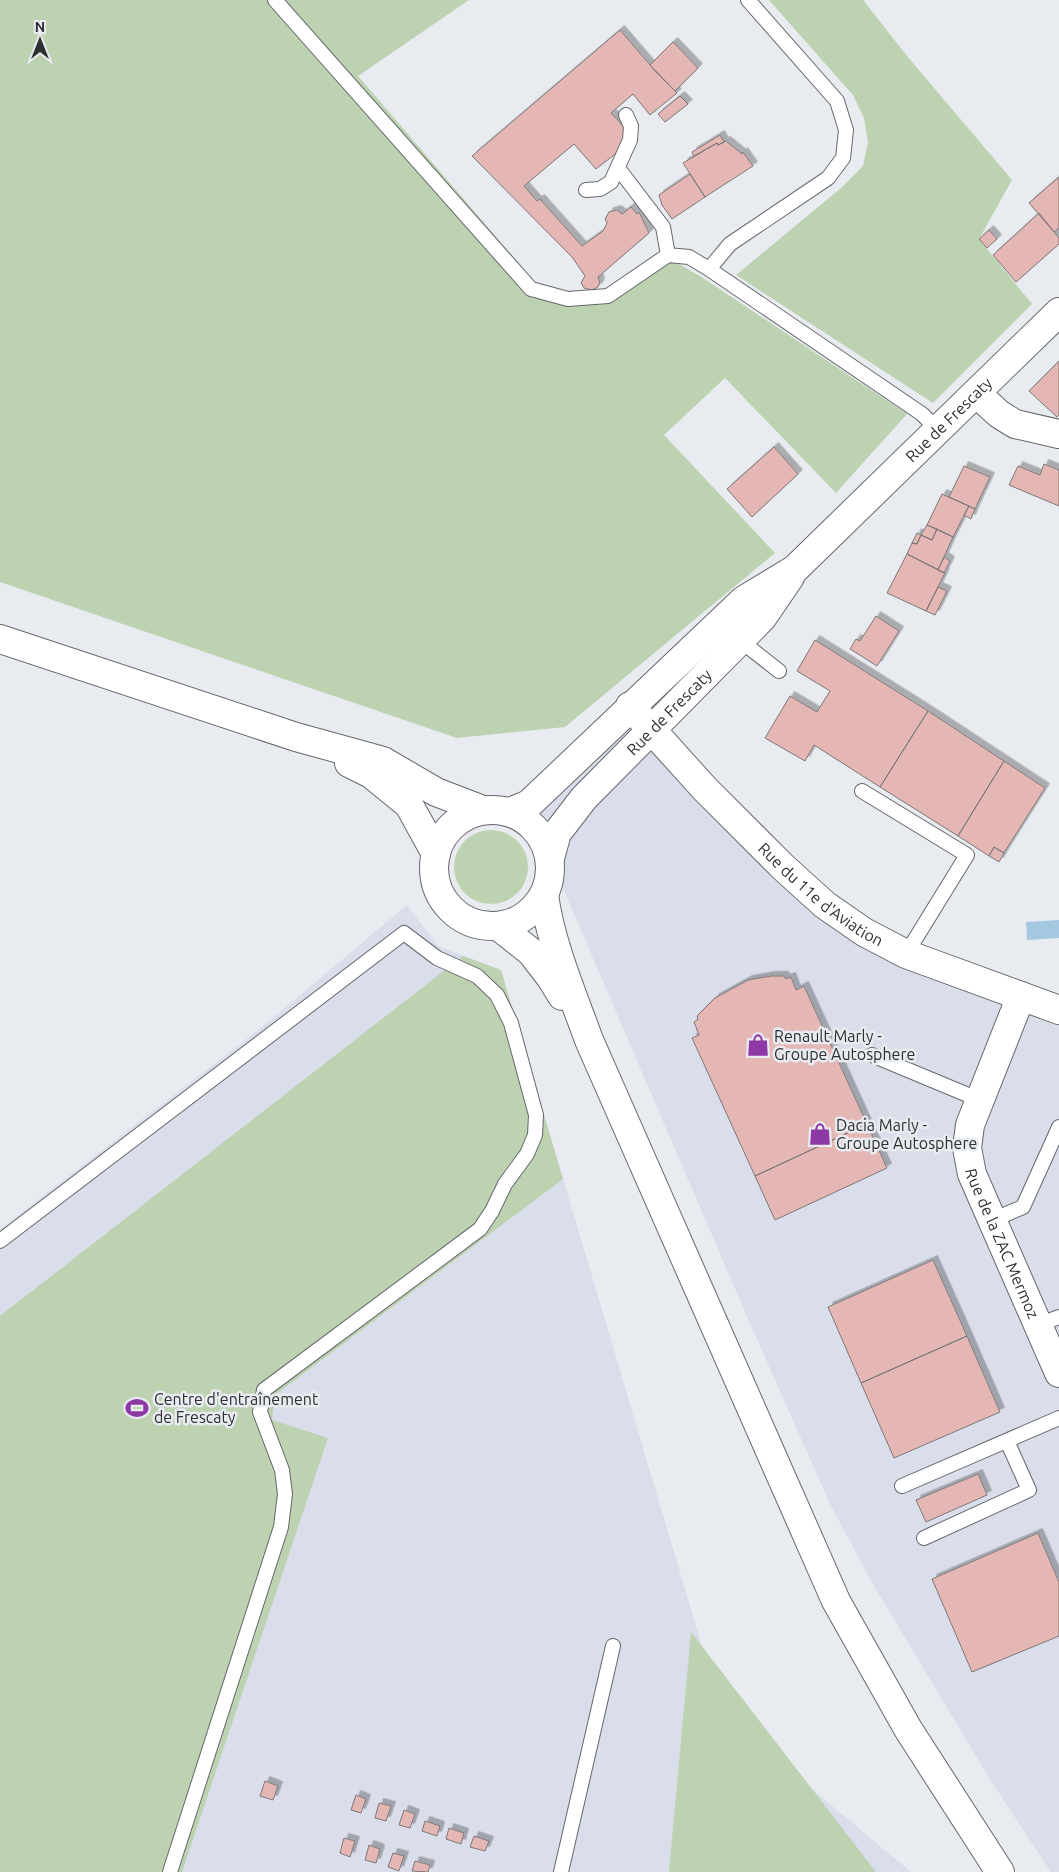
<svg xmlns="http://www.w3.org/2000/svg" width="1059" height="1872" font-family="Ubuntu,sans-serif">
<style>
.built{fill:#d9deea}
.green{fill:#bdd2b1}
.water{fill:#a4c8e0}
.building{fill:#e4b7b5;stroke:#7d7777;filter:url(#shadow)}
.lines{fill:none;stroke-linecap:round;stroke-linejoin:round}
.lane-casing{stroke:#65676b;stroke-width:16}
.street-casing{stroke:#65676b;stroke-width:30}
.secondary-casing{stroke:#65676b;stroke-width:30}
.lane{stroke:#fff;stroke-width:14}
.street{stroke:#fff;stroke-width:28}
.secondary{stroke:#fff;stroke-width:28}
.labels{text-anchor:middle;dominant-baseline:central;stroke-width:5;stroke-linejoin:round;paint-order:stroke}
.street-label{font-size:16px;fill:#2e2f31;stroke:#e8ebf0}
.poi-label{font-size:16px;fill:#2e2f31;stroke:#e8ebf0;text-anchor:start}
</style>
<defs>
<filter id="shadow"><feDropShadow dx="4.5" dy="-4.5" stdDeviation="0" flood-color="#0004"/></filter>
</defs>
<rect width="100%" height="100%" fill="#e8ebf0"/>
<path class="built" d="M 630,706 L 825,905 L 1059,1010 L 1059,1872 L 1051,1872 L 991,1781 L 870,1579 L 831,1506 L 744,1310 L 550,858 L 545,842 L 535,828 L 524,818 Z
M 407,905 L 438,946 L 501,970 L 712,1680 L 750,1737 L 911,1872 L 0,1872 L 0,1229 L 262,1027 Z"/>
<path class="green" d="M 0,0 L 469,0 L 358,76 L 535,282 L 568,292 L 606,290 L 660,253 L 703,278 L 907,414 L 836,493 L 725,378 L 664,435 L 775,553 L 565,727 L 457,738 L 0,582 Z
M 769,0 L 863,0 L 907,56 L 1012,180 L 979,239 L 1032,304 L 933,403 L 736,275 L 841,188 L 863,166 L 868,142 L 864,118 L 853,95 Z
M454 867a37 37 0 1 1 74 0a37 37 0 1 1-74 0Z
M 463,956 L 501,970 L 563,1179 L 275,1395 L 272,1420 L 328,1438 L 182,1872 L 0,1872 L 0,1316 Z
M 691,1632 L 876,1872 L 669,1872 Z"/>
<path class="water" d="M 1059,920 L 1059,938 L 1027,940 L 1026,922 Z"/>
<path class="building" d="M 620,30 L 657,73 L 677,93 L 650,115 L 633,94 L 611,113 L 625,128 L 623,148 L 596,169 L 574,144 L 524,186 L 537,201 L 540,199 L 582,246 L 603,231 L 607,223 L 605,219 L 609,212 L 617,210 L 622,214 L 631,207 L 637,214 L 639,212 L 649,233 L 598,277 L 600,282 L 598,287 L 592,290 L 584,288 L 581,283 L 585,276 L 572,257 L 472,156 Z
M 673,42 L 698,68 L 675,91 L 650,65 Z
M 680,96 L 688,104 L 665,122 L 658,114 Z
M 720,135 L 724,142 L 718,145 L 717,143 L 694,156 L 692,152 Z
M 726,141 L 742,154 L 743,152 L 753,166 L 705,197 L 683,163 L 717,143 L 718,145 Z
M 690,174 L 705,197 L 672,219 L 662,205 L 659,195 Z
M 1059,177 L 1059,228 L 1054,232 L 1029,203 Z
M 1039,213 L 1059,238 L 1059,244 L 1016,282 L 993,255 Z
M 989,230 L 997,239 L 987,248 L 979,239 Z
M 1059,361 L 1059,415 L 1057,417 L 1029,391 Z
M 774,447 L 798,474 L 752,517 L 727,489 Z
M 1044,464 L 1059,470 L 1059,506 L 1009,485 L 1018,466 L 1040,475 Z
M 964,466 L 990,477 L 975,509 L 949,497 Z
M 942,494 L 969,506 L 953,537 L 927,525 Z
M 969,506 L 975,509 L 971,519 L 964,515 Z
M 927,525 L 937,529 L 932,540 L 921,535 Z
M 937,529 L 953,537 L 938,570 L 907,554 L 912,543 L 917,544 L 921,535 L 932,540 Z
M 917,533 L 921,535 L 917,544 L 912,543 Z
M 907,554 L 945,573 L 926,611 L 887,593 Z
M 944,557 L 950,561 L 944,573 L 938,570 Z
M 938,587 L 947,591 L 935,615 L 926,611 Z
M 876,616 L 899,631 L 877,666 L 850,649 L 856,639 L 860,641 Z
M 815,640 L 928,711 L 880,787 L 814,745 L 805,761 L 765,738 L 790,696 L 817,712 L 830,691 L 797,671 Z
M 928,711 L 1004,761 L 958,836 L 880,787 Z
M 1004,761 L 1045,788 L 1004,853 L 994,847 L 989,856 L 958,836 Z
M 994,847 L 1004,853 L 999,862 L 989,856 Z
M 771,976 L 784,976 L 786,979 L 791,977 L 796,990 L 804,986 L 867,1124 L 755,1176 L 692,1038 L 699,1035 L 694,1022 L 698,1019 L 697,1016 L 715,998 L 748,980 Z
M 867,1124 L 887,1168 L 775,1220 L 755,1176 Z
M 933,1260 L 967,1336 L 861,1383 L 828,1307 Z
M 967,1336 L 1000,1412 L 894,1458 L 861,1383 Z
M 978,1474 L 987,1495 L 926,1522 L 916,1500 Z
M 1038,1533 L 1059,1582 L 1059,1636 L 972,1672 L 932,1579 Z
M 265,1781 L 278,1786 L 273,1800 L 260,1796 Z
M 356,1795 L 366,1799 L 361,1813 L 351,1810 Z
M 379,1803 L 391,1806 L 386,1821 L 375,1818 Z
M 404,1810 L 415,1814 L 410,1828 L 399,1825 Z
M 425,1821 L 440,1826 L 437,1836 L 422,1831 Z
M 449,1828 L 464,1833 L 461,1844 L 446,1839 Z
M 474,1836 L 489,1841 L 485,1851 L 470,1847 Z
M 344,1838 L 355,1841 L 350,1857 L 340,1853 Z
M 369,1845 L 380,1849 L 376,1863 L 365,1860 Z
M 393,1853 L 404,1856 L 399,1871 L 388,1867 Z
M 415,1861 L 430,1865 L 428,1872 L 412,1871 Z"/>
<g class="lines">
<defs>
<path id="lane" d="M 275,0 L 531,289 L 568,299 L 608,296 L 668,255 L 689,257 L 709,269 L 922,414 L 938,430
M 618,168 L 663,227 L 668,255
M 586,190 L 600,189 L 611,182 L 630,140 L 631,126 L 626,115
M 709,269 L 730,244 L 828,178 L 843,158 L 846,130 L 837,101 L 748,0
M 737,638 L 779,671
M 862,791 L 967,855 L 906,954
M 872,1055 L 980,1100
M 992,1220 L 1023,1207 L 1059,1127
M 0,1241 L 404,933 L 437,958 L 477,976 L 497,995 L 511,1023 L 536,1115 L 535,1135 L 527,1154 L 505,1184 L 492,1211 L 480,1229 L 264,1390 L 260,1412 L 282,1470 L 285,1494 L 281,1527 L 170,1872
M 1038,1325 L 1059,1317
M 902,1486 L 1059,1418
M 924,1538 L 1029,1490 L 1007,1441
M 561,1872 L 613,1646"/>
<g id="street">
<path d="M 976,393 L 999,414 L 1015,424 L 1059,434"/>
<path id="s1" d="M 1021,996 L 970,1125 L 967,1148 L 972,1174 L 1059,1373"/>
</g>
<g id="secondary">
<path d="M 0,639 L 296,737 L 383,761 L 436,792 L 483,810"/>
<path id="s2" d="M 630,706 L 705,789 L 783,867 L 825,905 L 864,932 L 906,954 L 1059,1010"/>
<path d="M 349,763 L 371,774 L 409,805 L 436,854"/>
<circle cx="492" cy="868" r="58"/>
<path id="s3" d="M 510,812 L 529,804 L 744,600 L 795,569 L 1059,312"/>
<path id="s4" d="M 550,858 L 557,833 L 584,798 L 762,618 L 790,577"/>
<path d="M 544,895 C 551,945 572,993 589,1040 L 836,1601 L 908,1729 L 1000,1872"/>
<path d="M 498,926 L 531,952 L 551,978 L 562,996"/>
</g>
</defs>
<use href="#lane" class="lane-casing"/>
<use href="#street" class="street-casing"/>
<use href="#secondary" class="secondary-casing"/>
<use href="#lane" class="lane"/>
<use href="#street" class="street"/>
<use href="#secondary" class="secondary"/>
</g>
<defs>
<symbol id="shop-bare" viewBox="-9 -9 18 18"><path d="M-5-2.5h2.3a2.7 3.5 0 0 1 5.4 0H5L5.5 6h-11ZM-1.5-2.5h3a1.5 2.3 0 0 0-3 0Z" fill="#8d38a5" stroke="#e8ebf0" stroke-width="2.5" paint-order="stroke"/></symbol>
<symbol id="stadium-bare" viewBox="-9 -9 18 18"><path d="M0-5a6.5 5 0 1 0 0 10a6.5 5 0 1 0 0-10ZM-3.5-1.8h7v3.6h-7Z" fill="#8d38a5" stroke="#e8ebf0" stroke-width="2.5" paint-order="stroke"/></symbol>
</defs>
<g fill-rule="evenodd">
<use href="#shop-bare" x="742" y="1029" width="32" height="32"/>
<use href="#shop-bare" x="804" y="1118" width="32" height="32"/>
<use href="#stadium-bare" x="121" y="1392" width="32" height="32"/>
</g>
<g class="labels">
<g class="street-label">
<text stroke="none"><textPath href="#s3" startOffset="591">Rue de Frescaty</textPath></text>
<text stroke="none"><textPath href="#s4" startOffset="191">Rue de Frescaty</textPath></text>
<text stroke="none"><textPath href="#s2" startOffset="269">Rue du 11e d'Aviation</textPath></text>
<text stroke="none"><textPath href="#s1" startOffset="264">Rue de la ZAC Mermoz</textPath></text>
</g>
<g class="poi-label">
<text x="774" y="1036">Renault Marly -<tspan x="774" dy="18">Groupe Autosphere</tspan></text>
<text x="836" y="1125">Dacia Marly -<tspan x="836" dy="18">Groupe Autosphere</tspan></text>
<text x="154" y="1399">Centre d'entraînement<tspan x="154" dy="18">de Frescaty</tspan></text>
</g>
</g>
<g transform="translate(40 40)" stroke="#e8ebf0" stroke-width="4" paint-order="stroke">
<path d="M0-4L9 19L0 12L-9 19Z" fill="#2e2f31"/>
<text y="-8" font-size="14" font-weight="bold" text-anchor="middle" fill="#2e2f31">N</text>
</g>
</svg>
